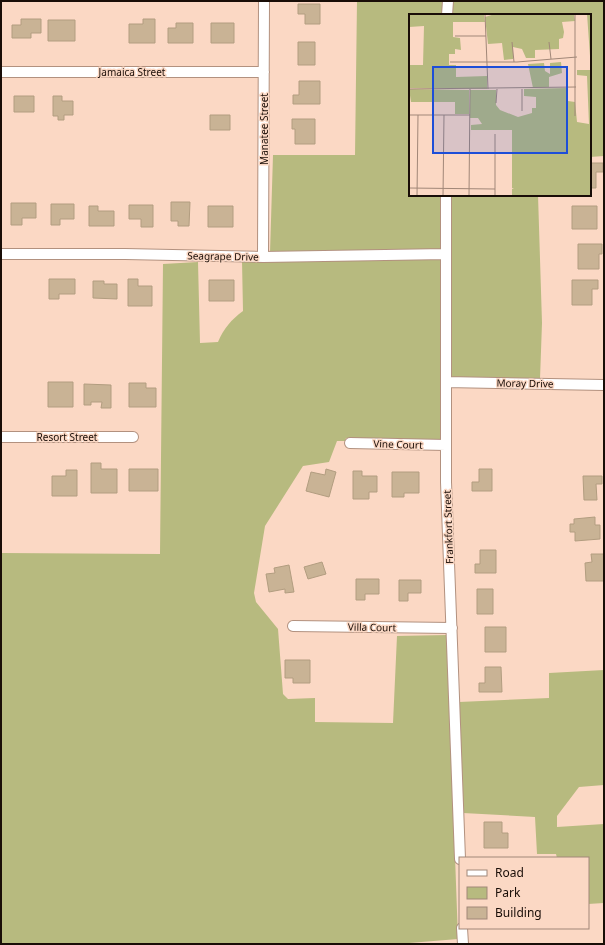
<svg xmlns="http://www.w3.org/2000/svg" width="605" height="945" font-family="'Noto Sans',sans-serif">
<style>
.green{fill:#b7ba7f}
.building{fill:#c9b395;stroke:#b29d80}
.lines{fill:none;stroke-linecap:round;stroke-linejoin:round}
.street-casing{stroke:#b2917f;stroke-width:12}
.street{stroke:#fff;stroke-width:10}
.labels{text-anchor:middle;dominant-baseline:central;stroke-width:3;stroke-linejoin:round;paint-order:stroke}
.street-label{font-size:10px;fill:#190d07;stroke:#fbd8c4}
.inset-road{fill:none;stroke:#a18778;stroke-width:1}
.view{fill:#1d4ed8;fill-opacity:0.15;stroke:#1d4ed8;stroke-width:2}
.inset-edge{fill:none;stroke:#190d07;stroke-width:2}
</style>
<rect width="100%" height="100%" fill="#fbd8c4"/>
<path class="green" d="M 357,1 L 443,1 L 442,15 L 410,15 L 410,195 L 441,195 L 441,250 L 270,253 L 273,155 L 355,155 Z
M 453,1 L 604,1 L 604,156 L 590,157 L 590,15 L 452,15 Z
M 451,195 L 538,195 L 542,323 L 540,379 L 451,377 Z
M 441,259 L 441,440 L 346,438 L 345,441 L 337,441 L 329,462 L 303,466 L 265,526 L 254,593 L 256,602 L 278,629 L 283,694 L 288,699 L 315,698 L 315,722 L 393,723 L 397,636 L 447,635 L 458,939 L 397,944 L 1,944 L 1,553 L 160,554 L 163,264 L 198,262 L 200,343 L 218,342 C 224,328 231,320 243,311 L 242,261 Z
M 604,670 L 604,785 L 579,787 L 557,816 L 557,827 L 604,824 L 604,903 L 588,904 L 588,858 L 557,858 L 556,854 L 537,854 L 535,817 L 463,813 L 459,702 L 549,698 L 549,673 Z"/>
<path class="building" d="M 298,4 L 320,4 L 320,24 L 305,24 L 305,14 L 298,14 Z
M 21,19 L 41,19 L 41,33 L 31,33 L 31,38 L 12,38 L 12,25 L 21,25 Z
M 143,19 L 155,19 L 155,43 L 129,43 L 129,24 L 143,24 Z
M 48,20 L 75,20 L 75,41 L 48,41 Z
M 176,23 L 193,23 L 193,43 L 168,43 L 168,28 L 176,28 Z
M 211,23 L 234,23 L 234,43 L 211,43 Z
M 298,42 L 315,42 L 315,65 L 298,65 Z
M 299,81 L 320,81 L 320,104 L 293,104 L 293,95 L 299,95 Z
M 14,96 L 34,96 L 34,112 L 14,112 Z
M 53,96 L 62,96 L 62,101 L 73,101 L 73,115 L 64,115 L 64,120 L 58,120 L 58,116 L 53,116 Z
M 210,115 L 230,115 L 230,130 L 210,130 Z
M 292,119 L 315,119 L 315,144 L 295,144 L 295,129 L 292,129 Z
M 590,163 L 603,163 L 603,172 L 596,172 L 596,188 L 590,188 Z
M 171,202 L 190,202 L 189,226 L 178,226 L 178,221 L 171,221 Z
M 11,203 L 36,203 L 36,218 L 22,218 L 22,225 L 11,225 Z
M 51,204 L 74,204 L 74,219 L 60,219 L 60,225 L 51,225 Z
M 129,205 L 153,205 L 153,227 L 141,227 L 141,219 L 129,219 Z
M 89,206 L 98,206 L 98,211 L 114,211 L 114,226 L 89,226 Z
M 208,206 L 233,206 L 233,227 L 208,227 Z
M 572,206 L 597,206 L 597,229 L 572,229 Z
M 578,244 L 602,244 L 602,254 L 599,254 L 599,269 L 578,269 Z
M 49,279 L 75,279 L 75,294 L 59,294 L 59,299 L 49,299 Z
M 128,279 L 138,279 L 138,286 L 152,286 L 152,306 L 128,306 Z
M 209,280 L 234,280 L 234,301 L 209,301 Z
M 572,280 L 598,280 L 598,289 L 592,289 L 592,305 L 572,305 Z
M 93,281 L 104,281 L 104,284 L 117,284 L 117,299 L 93,298 Z
M 48,382 L 73,382 L 73,407 L 48,407 Z
M 129,383 L 146,383 L 146,388 L 156,388 L 156,407 L 129,407 Z
M 84,384 L 111,385 L 111,408 L 101,408 L 102,402 L 91,402 L 91,405 L 84,405 Z
M 91,463 L 101,463 L 101,469 L 117,469 L 117,493 L 91,493 Z
M 129,469 L 158,469 L 158,491 L 129,491 Z
M 326,469 L 336,472 L 329,497 L 306,491 L 311,472 L 325,475 Z
M 479,469 L 492,469 L 492,491 L 472,491 L 472,482 L 479,482 Z
M 66,470 L 77,470 L 77,496 L 52,496 L 52,476 L 66,476 Z
M 353,471 L 362,471 L 362,476 L 377,476 L 377,492 L 369,492 L 369,499 L 353,499 Z
M 392,472 L 419,472 L 419,493 L 404,493 L 404,497 L 392,497 Z
M 583,476 L 602,476 L 602,484 L 596,484 L 597,500 L 584,500 Z
M 595,517 L 595,525 L 600,525 L 600,539 L 575,541 L 575,532 L 570,532 L 570,524 L 574,524 L 574,519 Z
M 480,550 L 496,550 L 496,573 L 475,573 L 475,564 L 480,564 Z
M 591,554 L 604,554 L 604,581 L 586,581 L 585,563 L 592,562 Z
M 322,562 L 326,574 L 308,579 L 304,567 Z
M 289,565 L 294,592 L 285,593 L 285,589 L 269,592 L 266,574 L 275,573 L 274,568 Z
M 356,579 L 379,579 L 379,594 L 365,594 L 365,600 L 356,600 Z
M 399,580 L 421,580 L 421,593 L 408,593 L 408,601 L 399,601 Z
M 477,589 L 493,589 L 493,614 L 477,614 Z
M 485,627 L 506,627 L 506,652 L 485,652 Z
M 285,660 L 310,660 L 310,683 L 293,683 L 293,678 L 285,678 Z
M 485,667 L 501,667 L 502,692 L 479,692 L 479,683 L 485,683 Z
M 484,822 L 502,822 L 502,833 L 508,833 L 508,848 L 484,848 Z"/>
<g class="lines">
<defs>
<path id="street" d="M 447,15 L 448,1
M 1,72 L 264,72
M 446,195 L 446,482 L 460,859
M 1,254 L 125,254 L 263,257 L 446,254
M 263,257 L 264,1
M 446,382 L 604,385
M 1,437 L 133,437
M 350,443 L 446,445
M 293,626 L 452,628
M 462,928 L 463,944"/>
</defs>
<use href="#street" class="street-casing"/>
<use href="#street" class="street"/>
</g>
<g class="labels">
<g class="street-label">
<text x="132" y="72">Jamaica Street</text>
<text transform="translate(264 129) rotate(-90)">Manatee Street</text>
<text transform="translate(223 256) rotate(1)">Seagrape Drive</text>
<text transform="translate(525 383) rotate(1)">Moray Drive</text>
<text x="67" y="437">Resort Street</text>
<text transform="translate(398 444) rotate(2)">Vine Court</text>
<text transform="translate(448 527) rotate(-92)">Frankfort Street</text>
<text transform="translate(372 627) rotate(1)">Villa Court</text>
</g>
</g>
<g transform="translate(409 14)">
<rect width="182" height="182" fill="#fbd8c4"/>
<path d="M 0,0 L 75,0 L 76,8 L 44,8 L 44,23 L 51,24 L 52,36 L 46,35 L 46,40 L 40,40 L 40,51 L 47,51 L 47,63 L 78,62 L 78,75 L 0,74 L 0,51 L 14,51 L 15,12 L 0,13 ZM 86,0 L 165,1 L 166,7 L 153,8 L 155,18 L 154,24 L 150,25 L 150,35 L 126,36 L 126,44 L 117,44 L 113,35 L 104,33 L 104,45 L 95,46 L 93,29 L 79,30 L 76,3 ZM 178,0 L 182,0 L 182,42 L 181,42 ZM 152,48 L 153,59 L 140,63 L 140,73 L 124,74 L 119,50 L 135,49 L 136,57 L 141,60 L 141,49 ZM 181,48 L 182,182 L 103,182 L 103,175 L 105,175 L 103,174 L 103,116 L 62,116 L 62,111 L 73,110 L 69,104 L 61,104 L 61,76 L 87,76 L 87,91 L 91,96 L 109,103 L 123,99 L 123,94 L 127,94 L 127,83 L 115,82 L 115,75 L 158,74 L 159,87 L 166,88 L 168,108 L 180,110 L 178,62 L 168,61 L 168,56 L 181,56 ZM 0,75 L 60,76 L 60,100 L 46,100 L 46,88 L 2,88 Z" fill="#b7ba7f"/>
<path class="inset-road" d="M 76,0 L 79,75M 166,0 L 166,102M 46,22 L 77,22M 103,28 L 105,48M 140,28 L 142,45M 41,48 L 108,48 L 168,43M 0,75 L 167,73M 87,89 L 88,75M 113,97 L 113,75M 0,101 L 61,101M 0,174 L 86,175M 8,182 L 9,101M 34,182 L 35,101M 60,182 L 61,75M 86,182 L 86,120"/>
<path class="view" d="M 24,53 L 158,53 L 158,139 L 24,139 Z"/>
<rect width="182" height="182" class="inset-edge"/>
</g>
<rect width="605" height="945" fill="none" stroke="#190d07" stroke-width="4"/>
<rect x="459" y="857" width="130" height="72" fill="#fbd8c4" stroke="#a18778"/>
<rect x="467" y="870" width="20" height="6" fill="#ffffff" stroke="#a18778"/>
<text x="495" y="877" font-size="12" fill="#190d07">Road</text>
<rect x="467" y="887" width="20" height="12" fill="#b7ba7f" stroke="#a18778"/>
<text x="495" y="897" font-size="12" fill="#190d07">Park</text>
<rect x="467" y="907" width="20" height="12" fill="#c9b395" stroke="#a18778"/>
<text x="495" y="917" font-size="12" fill="#190d07">Building</text>
</svg>
